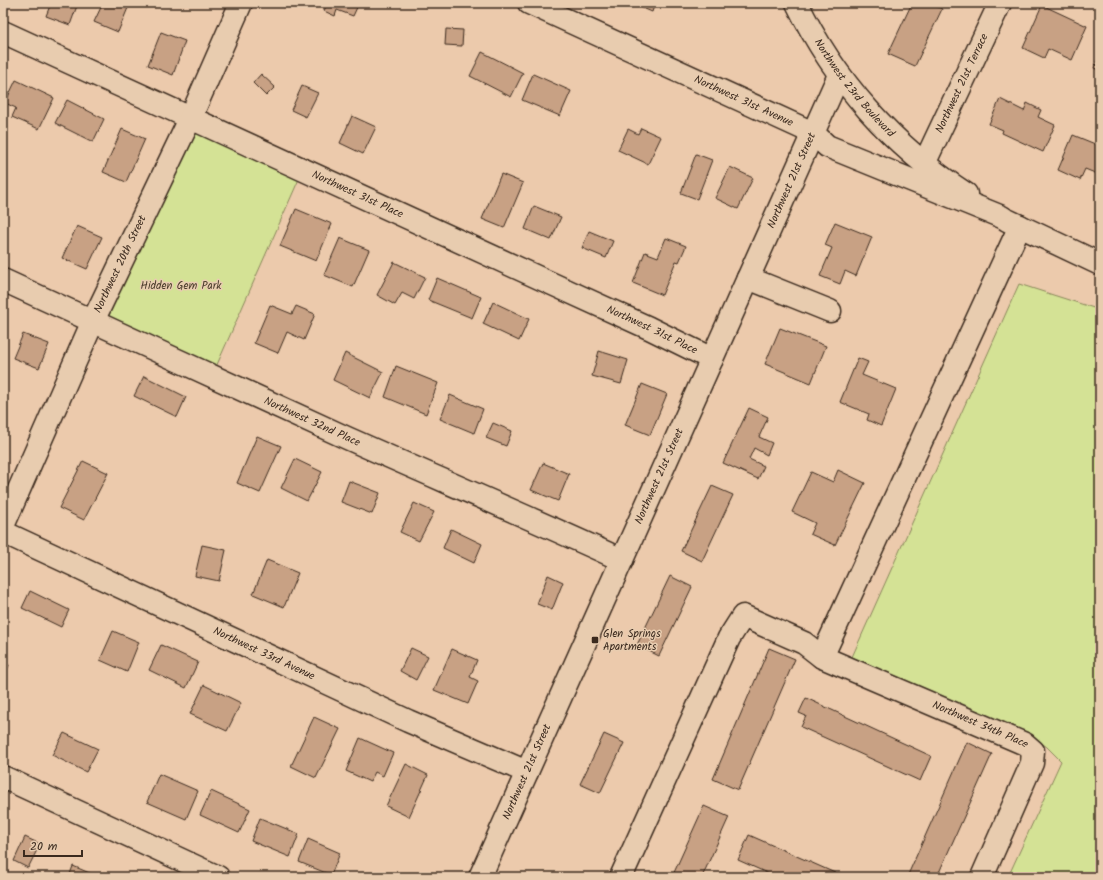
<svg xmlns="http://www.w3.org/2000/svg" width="1103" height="880" font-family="Kalam,sans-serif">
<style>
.green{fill:#d4e295;stroke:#88865a}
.building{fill:#c8a184;stroke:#3b2a1e}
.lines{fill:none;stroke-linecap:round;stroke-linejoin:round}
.minor-casing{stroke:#3b2a1e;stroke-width:25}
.minor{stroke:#e8ccaf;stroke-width:22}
.poi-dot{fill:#3b2a1e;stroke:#e8ccaf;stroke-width:1.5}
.labels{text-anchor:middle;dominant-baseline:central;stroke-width:3;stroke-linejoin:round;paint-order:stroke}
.street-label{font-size:11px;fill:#3b2a1e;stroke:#e8ccaf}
.park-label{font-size:11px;fill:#4a3c2a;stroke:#e8ccaf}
.poi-label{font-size:11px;fill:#3b2a1e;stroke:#e8ccaf;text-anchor:start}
</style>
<rect width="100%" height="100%" fill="#eccaac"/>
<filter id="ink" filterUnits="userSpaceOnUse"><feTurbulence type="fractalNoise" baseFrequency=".025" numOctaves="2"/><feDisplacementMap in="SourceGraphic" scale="8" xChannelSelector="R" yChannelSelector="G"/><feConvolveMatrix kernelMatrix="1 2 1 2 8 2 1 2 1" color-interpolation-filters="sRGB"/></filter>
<g filter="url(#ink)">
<path class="green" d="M 190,119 L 303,170 L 212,376 L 93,321 Z
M 1019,284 L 1100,310 L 1100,877 L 1008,877 L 1061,761 L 1047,747 L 1033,737 L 852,657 Z"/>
<path class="building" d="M 51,3 L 78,3 L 70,25 L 46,16 Z
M 103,3 L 130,3 L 118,32 L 94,22 Z
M 327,3 L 359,3 L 353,16 L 337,10 L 335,16 L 324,11 Z
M 631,3 L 655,3 L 652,12 Z
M 912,3 L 929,3 L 942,9 L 915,66 L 888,54 Z
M 1042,5 L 1087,26 L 1072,60 L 1048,49 L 1044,58 L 1023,48 Z
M 446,29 L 463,30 L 462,46 L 445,45 Z
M 161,32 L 185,41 L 173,75 L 148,65 Z
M 482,52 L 523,73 L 511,97 L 470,76 Z
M 1100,54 L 1100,71 L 1094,68 Z
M 261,74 L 275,87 L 266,96 L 253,83 Z
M 533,74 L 571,91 L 560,116 L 522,100 Z
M 16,80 L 54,98 L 39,129 L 12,117 L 16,108 L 5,103 Z
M 302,86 L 318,93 L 306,117 L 291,110 Z
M 1000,99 L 1024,111 L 1027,103 L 1041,110 L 1038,117 L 1055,125 L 1043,152 L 1002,133 L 1003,130 L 989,124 Z
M 67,100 L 104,119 L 93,142 L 55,123 Z
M 352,116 L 376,127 L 363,154 L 340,143 Z
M 641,128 L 661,137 L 648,164 L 618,150 L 628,129 L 638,134 Z
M 122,129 L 145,139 L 126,182 L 103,172 Z
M 1073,135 L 1100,146 L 1100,175 L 1085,169 L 1080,180 L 1058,170 Z
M 696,154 L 712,160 L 697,199 L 681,193 Z
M 730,167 L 753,178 L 738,209 L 715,198 Z
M 501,174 L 523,183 L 504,228 L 482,219 Z
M 534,206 L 561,217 L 551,240 L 525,229 Z
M 296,209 L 332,224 L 316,261 L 280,246 Z
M 835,222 L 872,237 L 856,276 L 845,271 L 840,284 L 820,276 L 832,248 L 825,245 Z
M 77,226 L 102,237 L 87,269 L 62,258 Z
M 589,231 L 613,241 L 606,258 L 582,248 Z
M 340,238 L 369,250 L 353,287 L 324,275 Z
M 666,238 L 686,246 L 679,262 L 676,261 L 662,295 L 633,283 L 645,252 L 658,257 Z
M 394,262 L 425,277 L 414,299 L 402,293 L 395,305 L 377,295 Z
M 437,278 L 481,297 L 472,318 L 428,300 Z
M 493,302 L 529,319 L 519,341 L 483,324 Z
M 270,305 L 292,314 L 296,306 L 315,314 L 304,340 L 287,332 L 278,353 L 254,343 Z
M 780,328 L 826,346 L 811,383 L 765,364 Z
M 23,334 L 49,344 L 39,368 L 13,358 Z
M 599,351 L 628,360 L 621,384 L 592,376 Z
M 345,353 L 383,372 L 370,398 L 333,380 Z
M 858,358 L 868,362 L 862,375 L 896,389 L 881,426 L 867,420 L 869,414 L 840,402 Z
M 396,366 L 438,383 L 426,414 L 385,397 Z
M 144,376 L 186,397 L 177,417 L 134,396 Z
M 642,384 L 667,394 L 650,435 L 625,425 Z
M 450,395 L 483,409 L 474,433 L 440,419 Z
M 749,408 L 768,417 L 759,437 L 772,443 L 767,455 L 754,448 L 749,459 L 764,466 L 758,479 L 723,463 Z
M 493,423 L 512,431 L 506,446 L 486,438 Z
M 257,436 L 281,446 L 260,493 L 237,483 Z
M 295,459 L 322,472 L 307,501 L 281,488 Z
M 83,461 L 108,473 L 84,520 L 59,508 Z
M 543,463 L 569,474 L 558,501 L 531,490 Z
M 838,470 L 865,483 L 835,545 L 810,534 L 815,523 L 792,512 L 811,472 L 833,482 Z
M 349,481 L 380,493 L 372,514 L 341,502 Z
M 712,486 L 733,495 L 702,561 L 681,551 Z
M 414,503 L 434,512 L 419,541 L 400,532 Z
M 451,529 L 482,544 L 474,563 L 443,548 Z
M 202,545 L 226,550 L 219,581 L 195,576 Z
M 267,560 L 298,573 L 284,607 L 253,594 Z
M 548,575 L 563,582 L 552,610 L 537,604 Z
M 670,576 L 692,587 L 659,656 L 637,645 Z
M 30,591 L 69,610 L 61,627 L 22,608 Z
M 113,631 L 139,642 L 127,672 L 100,660 Z
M 161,645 L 198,662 L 186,688 L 149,670 Z
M 411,648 L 428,656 L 416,680 L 400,671 Z
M 769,648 L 795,659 L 738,790 L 713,779 Z
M 452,649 L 477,660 L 470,677 L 478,681 L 468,704 L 434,690 Z
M 3,663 L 9,665 L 3,680 Z
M 204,685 L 241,703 L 227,731 L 190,714 Z
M 806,698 L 931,756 L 920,781 L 801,727 L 806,716 L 799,713 Z
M 314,717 L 340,729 L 316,778 L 291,766 Z
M 64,733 L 98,749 L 86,772 L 52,755 Z
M 604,734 L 624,743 L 600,793 L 580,784 Z
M 360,738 L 393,753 L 383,776 L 375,772 L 370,782 L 346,771 Z
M 967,742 L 992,754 L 937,877 L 907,877 Z
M 406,764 L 428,775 L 409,817 L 386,806 Z
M 159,774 L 198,791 L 186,819 L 147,802 Z
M 211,791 L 250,809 L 239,833 L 200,815 Z
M 704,806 L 729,817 L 702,877 L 672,877 Z
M 260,818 L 299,834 L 290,857 L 251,841 Z
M 749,835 L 844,877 L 776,877 L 738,860 Z
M 25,837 L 40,844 L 28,868 L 14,861 Z
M 308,839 L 340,853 L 331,875 L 299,862 Z
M 73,866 L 99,877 L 69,877 Z"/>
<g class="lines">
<defs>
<g id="minor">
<path id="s1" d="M 529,3 L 813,133 L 827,146 L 1002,217"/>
<path id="s2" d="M 797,3 C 834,81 894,147 966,194"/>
<path id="s3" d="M 3,32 L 548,282 L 649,328 L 712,359"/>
<path id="s4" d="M 924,164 L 1000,3"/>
<path d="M 1007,220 L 1100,264"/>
<path d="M 748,278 L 830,311"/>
<path id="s5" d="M 3,280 C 118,332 232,386 347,438 C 439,479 531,518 622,560"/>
<path id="s6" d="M 3,526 L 93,321 L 190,119 L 241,3"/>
<path id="s7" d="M 3,532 L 408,721 L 527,772"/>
<path d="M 822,657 L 1020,226"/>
<path d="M 3,777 L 218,877"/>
<path id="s8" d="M 480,877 L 839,75"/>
<path id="s9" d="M 621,877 L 729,638 L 743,616 L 804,643 L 822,657 L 1025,744 L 1033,751 L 1032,763 L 982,877"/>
</g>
</defs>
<use href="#minor" class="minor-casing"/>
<use href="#minor" class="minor"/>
</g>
</g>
<rect class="poi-dot" x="591" y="636" width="8" height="8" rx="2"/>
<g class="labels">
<g class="street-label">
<text stroke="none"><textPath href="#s4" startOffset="89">Northwest 21st Terrace</textPath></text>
<text stroke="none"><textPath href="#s2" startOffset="103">Northwest 23rd Boulevard</textPath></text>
<text stroke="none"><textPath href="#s1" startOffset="236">Northwest 31st Avenue</textPath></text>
<text stroke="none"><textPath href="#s8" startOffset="763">Northwest 21st Street</textPath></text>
<text stroke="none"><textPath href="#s3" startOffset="390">Northwest 31st Place</textPath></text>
<text stroke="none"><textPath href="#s6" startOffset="287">Northwest 20th Street</textPath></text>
<text stroke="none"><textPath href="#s3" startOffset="714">Northwest 31st Place</textPath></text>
<text stroke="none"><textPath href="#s5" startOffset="340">Northwest 32nd Place</textPath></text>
<text stroke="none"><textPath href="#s8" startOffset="439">Northwest 21st Street</textPath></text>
<text stroke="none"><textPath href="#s7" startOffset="288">Northwest 33rd Avenue</textPath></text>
<text stroke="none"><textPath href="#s9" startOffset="550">Northwest 34th Place</textPath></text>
<text stroke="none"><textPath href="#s8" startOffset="115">Northwest 21st Street</textPath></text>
</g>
<g class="park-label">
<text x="181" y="286">Hidden Gem Park</text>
</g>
<g class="poi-label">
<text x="603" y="634">Glen Springs<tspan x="603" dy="13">Apartments</tspan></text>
</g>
</g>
<rect width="1103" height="880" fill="none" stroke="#e8ccaf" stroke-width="16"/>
<rect x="8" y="8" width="1087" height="864" fill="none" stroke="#3b2a1e" stroke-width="1.5" filter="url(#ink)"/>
<path d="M24 850v6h58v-6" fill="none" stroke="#3b2a1e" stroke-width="2"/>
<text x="30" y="850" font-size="12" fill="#3b2a1e" stroke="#e8ccaf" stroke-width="3" paint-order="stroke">20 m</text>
</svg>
